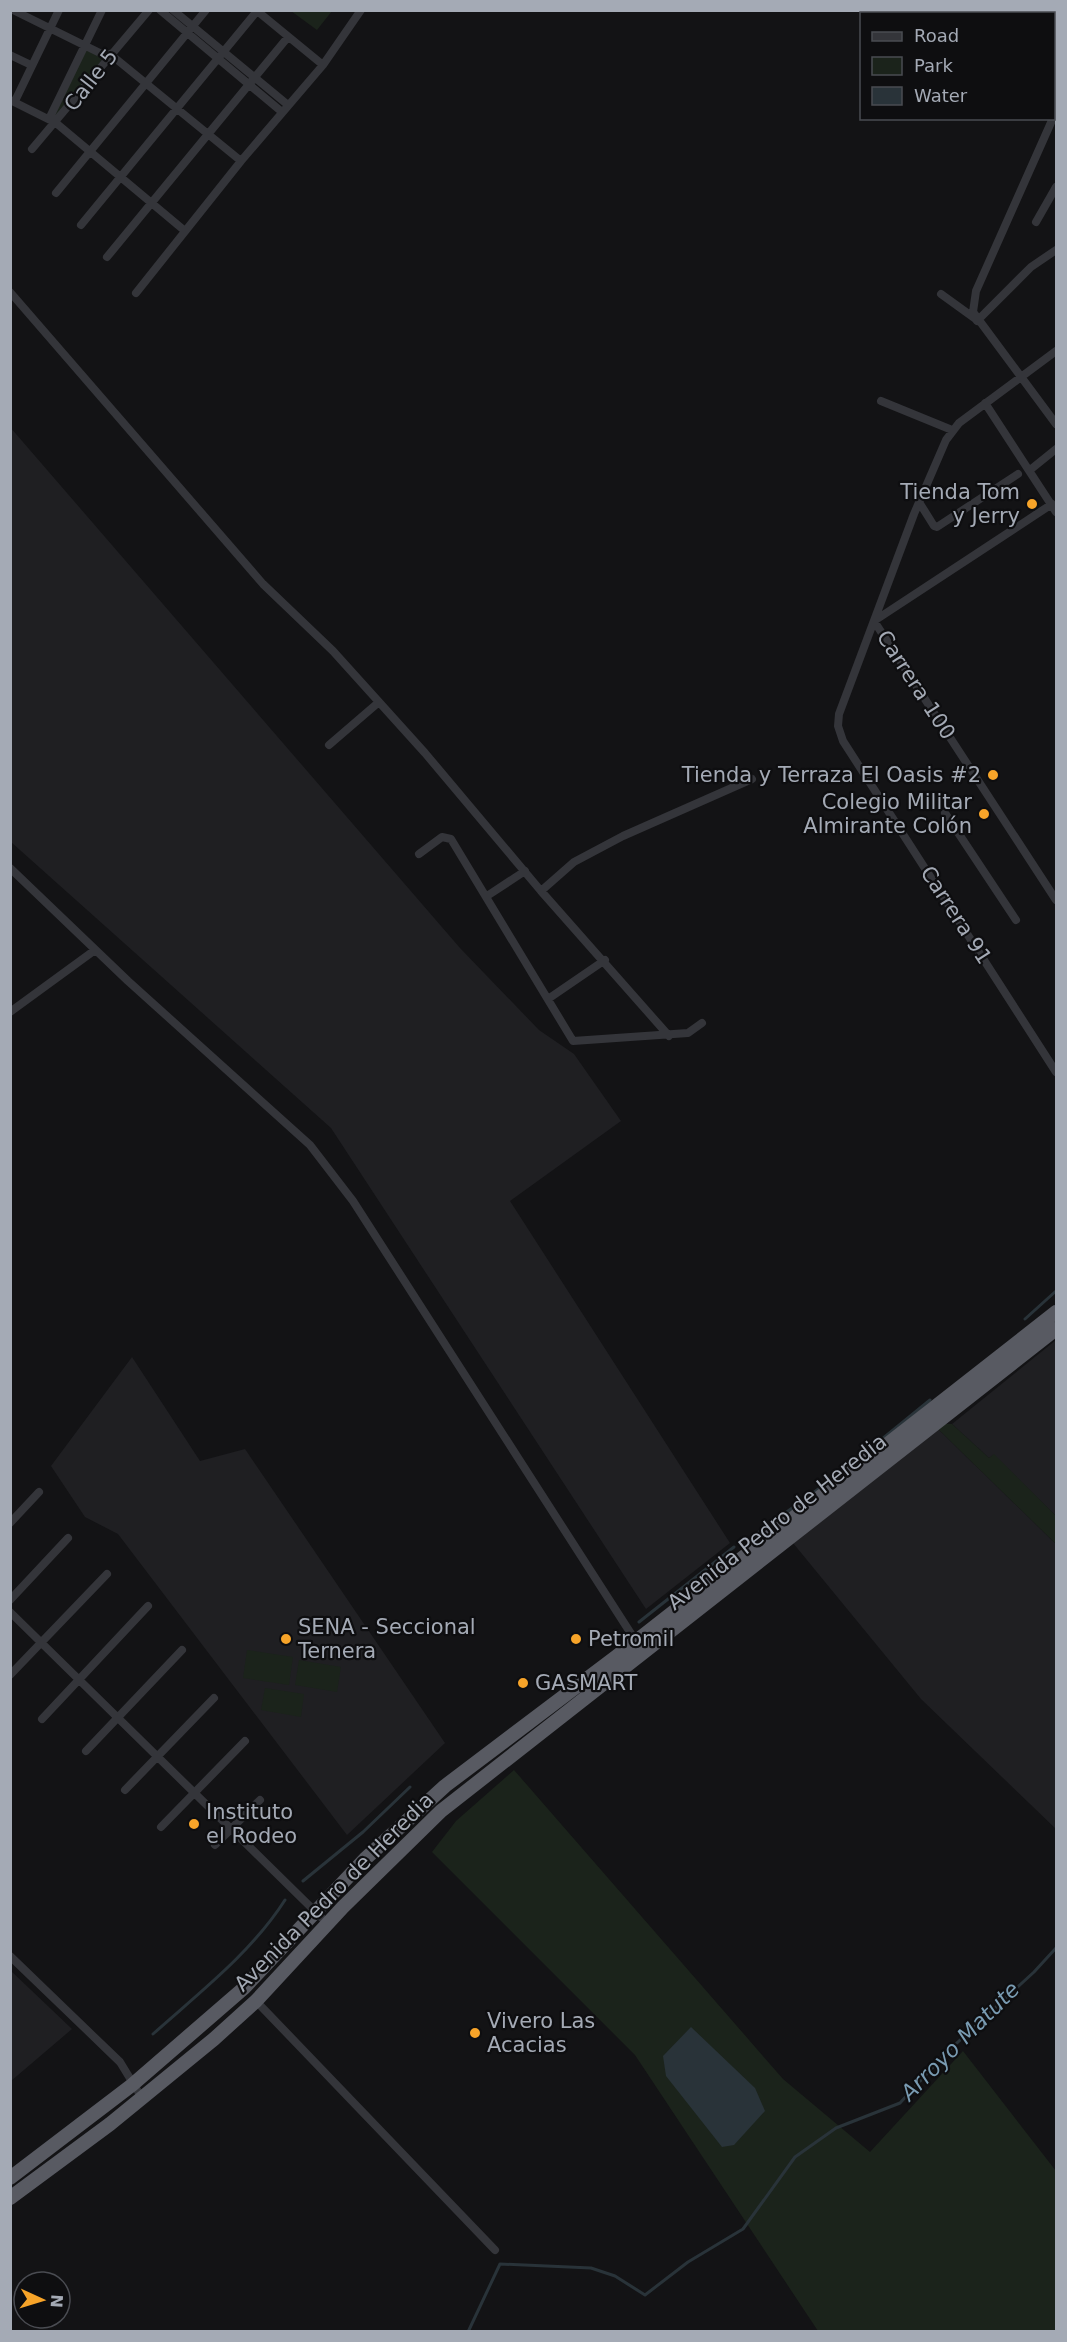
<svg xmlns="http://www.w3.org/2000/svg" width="1067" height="2342" font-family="'DejaVu Sans',sans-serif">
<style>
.built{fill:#1f1f22}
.green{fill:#1b231b}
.water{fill:#293339}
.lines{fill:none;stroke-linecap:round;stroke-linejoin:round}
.stream{stroke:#293339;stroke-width:3}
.minor{stroke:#34353a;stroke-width:8}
.trunk{stroke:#585a62;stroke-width:14}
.poi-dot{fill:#f7a429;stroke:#0e0e10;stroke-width:2}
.labels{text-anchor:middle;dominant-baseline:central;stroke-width:4.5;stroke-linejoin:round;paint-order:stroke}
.street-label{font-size:21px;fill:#a4aab5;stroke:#0e0e10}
.poi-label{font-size:21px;fill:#a4aab5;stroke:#0e0e10;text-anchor:start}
.water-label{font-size:22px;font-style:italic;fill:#799bb2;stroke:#0e0e10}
</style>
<rect width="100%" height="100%" fill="#131315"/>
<path class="built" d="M 10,427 L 460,948 L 539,1030 L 574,1054 L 621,1121 L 510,1201 L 730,1543 L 646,1609 L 331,1128 L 11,842 Z
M 1056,1340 L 1056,1516 L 994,1455 L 989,1458 L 952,1424 Z
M 132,1357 L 200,1461 L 245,1449 L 445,1743 L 347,1835 L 118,1534 L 85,1517 L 51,1466 Z
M 938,1429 L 1056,1544 L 1056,1829 L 921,1699 L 793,1543 Z
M 10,1970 L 72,2029 L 11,2081 L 10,2081 Z"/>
<path class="green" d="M 291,11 L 332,11 L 317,30 Z
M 87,48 L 104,57 L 58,116 L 53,115 Z
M 945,1424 L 952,1424 L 989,1458 L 994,1454 L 1056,1516 L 1056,1544 L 938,1429 Z
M 247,1650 L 293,1657 L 289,1685 L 243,1678 Z
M 299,1660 L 341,1667 L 337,1692 L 295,1685 Z
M 265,1688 L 304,1694 L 301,1717 L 261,1710 Z
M 514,1770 L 783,2079 L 870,2152 L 963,2051 L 1056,2171 L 1056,2331 L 818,2331 L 635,2055 L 432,1852 L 456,1821 Z"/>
<path class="water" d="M 691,2027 L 755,2088 L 765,2111 L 734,2145 L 722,2147 L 666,2076 L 663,2056 Z"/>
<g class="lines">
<path class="stream" d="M 1025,1319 L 1056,1291
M 860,1457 L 930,1400
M 748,1540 L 824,1485
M 639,1622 L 734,1547
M 303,1881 L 363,1832 L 410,1787
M 153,2034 C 200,1992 251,1953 285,1900
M 468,2332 L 500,2264 L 591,2268 L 615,2276 L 645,2295 L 688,2262 L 743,2229 L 795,2157 L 836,2128 L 900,2103 L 946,2053 L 1034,1972 L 1056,1948"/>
<path class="minor" d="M 13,10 L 108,57
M 160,10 L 282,112
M 173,10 L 288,105
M 256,10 L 323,65
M 865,10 L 885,14
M 1026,10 L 1032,14
M 918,14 L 918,10
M 1054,24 L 1056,26
M 1054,35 L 1056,35
M 110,54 L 241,161
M 10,55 L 31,65
M 10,100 L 56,123 L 185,231
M 15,101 L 59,10
M 1053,118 L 976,291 L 973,312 L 1056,424
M 49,119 L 102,10
M 32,149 L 149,10
M 56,193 L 206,10
M 1036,222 L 1056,187
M 81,225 L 257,11
M 107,257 L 288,37
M 10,292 L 263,584 L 333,651 L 425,753 L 541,891 L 669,1036
M 136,293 L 241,161 L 323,65 L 361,10
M 941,294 L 977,320
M 977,321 L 1031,267 L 1056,250
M 1056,351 L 959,423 L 946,440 L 914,514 L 839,714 L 838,726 L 843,741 L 1056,1072
M 881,401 L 952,430
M 985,403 L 1056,512
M 1030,470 L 1056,449
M 919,502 L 934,526 L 937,527 L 1018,474
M 1052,504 L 874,621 L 1056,900
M 329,745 L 379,702
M 945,813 L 1016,920
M 419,854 L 442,837 L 451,839 L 573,1041 L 688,1033 L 702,1023
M 10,868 L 128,981 L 310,1145 L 353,1201 L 637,1643
M 541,891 L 574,862 L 623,836 L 752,779
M 487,896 L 525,871
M 548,999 L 605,960
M 10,1012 L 95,950
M 10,1523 L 39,1492
M 10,1600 L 68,1538
M 10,1612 L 327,1923
M 10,1675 L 107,1574
M 42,1719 L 148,1606
M 86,1751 L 182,1650
M 125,1790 L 214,1698
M 161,1827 L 245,1741
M 215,1845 L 260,1800
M 10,1956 L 120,2062 L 142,2098
M 256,2001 L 495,2250"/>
<path class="trunk" d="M 10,2178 L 132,2085 L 244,1988 L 365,1859 L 445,1786 L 617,1656 L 1056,1312
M 10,2198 L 110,2124 L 214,2039 L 256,2001 L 343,1907 L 441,1811 L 1056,1329"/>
</g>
<g class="poi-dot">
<circle cx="1032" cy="504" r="6"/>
<circle cx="993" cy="775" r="6"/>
<circle cx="984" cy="814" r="6"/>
<circle cx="286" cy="1639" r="6"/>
<circle cx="576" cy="1639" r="6"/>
<circle cx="523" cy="1683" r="6"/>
<circle cx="194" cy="1824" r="6"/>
<circle cx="475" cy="2033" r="6"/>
</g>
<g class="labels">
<g class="street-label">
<text transform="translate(91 80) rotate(-52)">Calle 5</text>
<text transform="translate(916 685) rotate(57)">Carrera 100</text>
<text transform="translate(956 915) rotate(57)">Carrera 91</text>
<text transform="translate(777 1522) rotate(-38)">Avenida Pedro de Heredia</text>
<text transform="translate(334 1892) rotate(-45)">Avenida Pedro de Heredia</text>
</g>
<g class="poi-label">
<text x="1020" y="492" text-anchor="end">Tienda Tom<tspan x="1020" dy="24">y Jerry</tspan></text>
<text x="981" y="775" text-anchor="end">Tienda y Terraza El Oasis #2</text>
<text x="972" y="802" text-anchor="end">Colegio Militar<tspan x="972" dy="24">Almirante Colón</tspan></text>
<text x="298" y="1627">SENA - Seccional<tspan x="298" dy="24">Ternera</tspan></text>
<text x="588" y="1639">Petromil</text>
<text x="535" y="1683">GASMART</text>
<text x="206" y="1812">Instituto<tspan x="206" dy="24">el Rodeo</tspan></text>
<text x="487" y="2021">Vivero Las<tspan x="487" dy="24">Acacias</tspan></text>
</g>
<g class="water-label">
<text transform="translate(960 2041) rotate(-45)">Arroyo Matute</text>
</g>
</g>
<rect width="1067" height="2342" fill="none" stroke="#a4aab5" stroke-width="24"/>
<rect x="860" y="12" width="195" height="108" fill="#0e0e10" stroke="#4a4c52" stroke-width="1.5"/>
<rect x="872" y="32" width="30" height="9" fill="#34353a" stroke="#4a4c52" stroke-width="1.5"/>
<text x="914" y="42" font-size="18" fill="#a4aab5">Road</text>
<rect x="872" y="57" width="30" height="18" fill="#1b231b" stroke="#4a4c52" stroke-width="1.5"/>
<text x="914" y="72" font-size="18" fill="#a4aab5">Park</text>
<rect x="872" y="87" width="30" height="18" fill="#293339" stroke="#4a4c52" stroke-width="1.5"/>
<text x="914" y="102" font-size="18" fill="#a4aab5">Water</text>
<g transform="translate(42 2300) rotate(94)"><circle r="28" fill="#0e0e10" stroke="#4a4c52" stroke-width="1.5"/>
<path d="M0-4.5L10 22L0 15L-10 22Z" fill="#f7a429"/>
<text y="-9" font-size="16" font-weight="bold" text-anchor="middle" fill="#a4aab5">N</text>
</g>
</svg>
